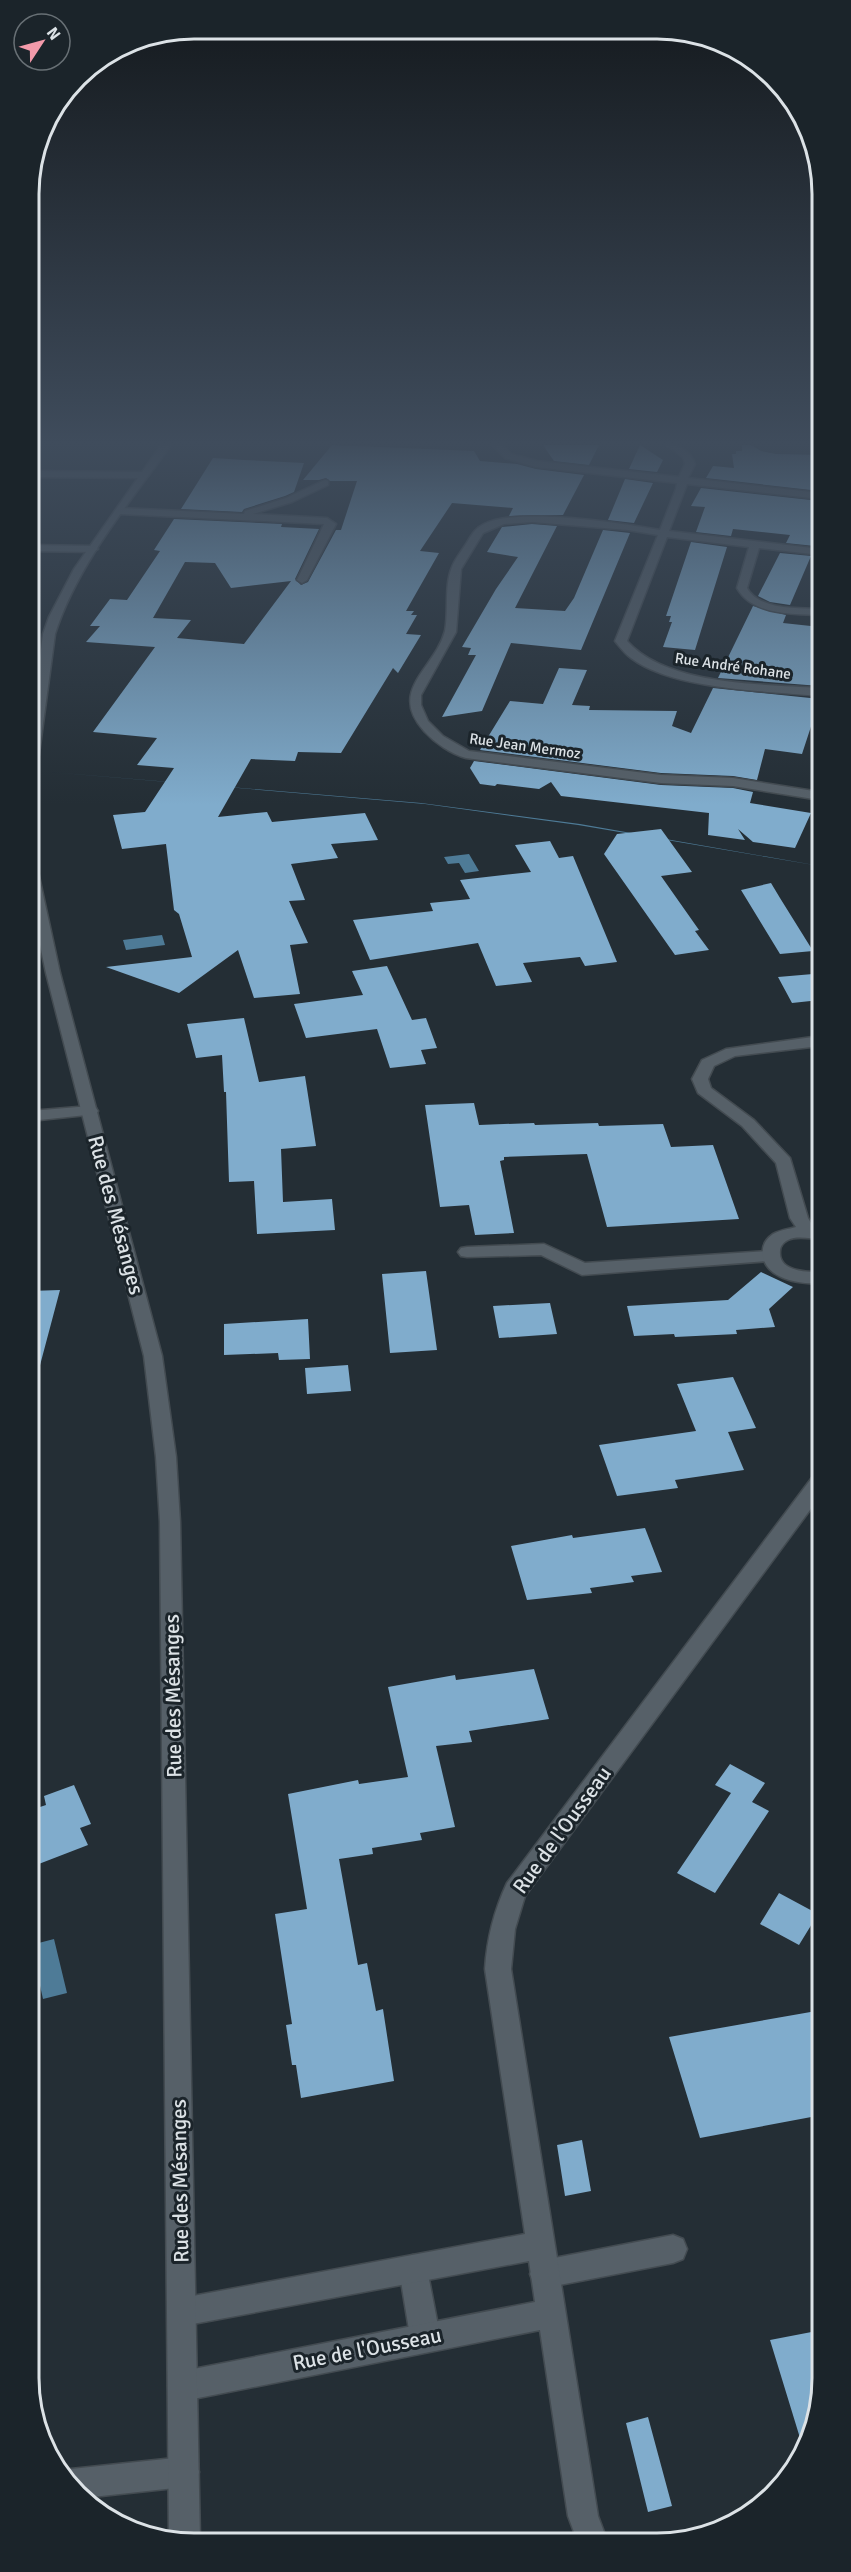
<svg xmlns="http://www.w3.org/2000/svg" width="851" height="2572" font-family="Signika,sans-serif">
<style>
.water{fill:#4e7b97}
.building{fill:#80accc;fill-rule:evenodd}
.lines{fill:none;stroke-linecap:round;stroke-linejoin:round}
.lane-casing{stroke:#434b51;stroke-width:3}
.street-casing{stroke:#434b51;stroke-width:3}
.secondary-casing{stroke:#434b51;stroke-width:3}
.lane{fill:#566068;fill-rule:evenodd}
.street{fill:#566068;fill-rule:evenodd}
.secondary{fill:#566068;fill-rule:evenodd}
.labels{text-anchor:middle;dominant-baseline:central;stroke-width:6;stroke-linejoin:round;paint-order:stroke}
.far-street-label{font-size:15px;fill:#dce2e6;stroke:#1b242a}
.near-street-label{font-size:21px;fill:#dce2e6;stroke:#1b242a}
.rim{fill:none;stroke:#dce2e6;stroke-width:3}
</style>
<rect width="100%" height="100%" fill="#242e35"/>
<path class="water" d="M 50,772 L 421,803 L 580,824 L 820,866 L 578,825 L 425,804 Z
M 469,854 L 479,871 L 465,873 L 459,863 L 448,864 L 444,857 Z
M 162,935 L 165,945 L 126,950 L 123,940 Z
M 54,1939 L 67,1993 L 43,1999 L 31,1945 Z"/>
<path class="building" d="M 332,445 L 474,451 L 480,461 L 517,464 L 536,469 L 584,475 L 563,515 L 509,516 L 513,508 L 452,503 L 420,551 L 439,553 L 406,611 L 414,611 L 411,615 L 417,615 L 406,634 L 421,635 L 398,673 L 393,668 L 341,753 L 298,752 L 295,761 L 251,759 L 218,817 L 267,812 L 272,822 L 365,813 L 378,840 L 331,844 L 338,858 L 291,864 L 305,900 L 289,901 L 308,943 L 290,945 L 300,994 L 254,998 L 238,950 L 179,993 L 106,967 L 192,957 L 179,914 L 174,910 L 166,844 L 122,849 L 113,815 L 145,812 L 174,768 L 137,765 L 157,738 L 93,732 L 155,647 L 86,642 L 100,626 L 90,626 L 110,599 L 127,600 L 160,551 L 154,550 L 174,519 L 282,524 L 281,527 L 319,529 L 295,579 L 301,585 L 308,582 L 336,530 L 341,530 L 357,481 L 330,481 L 326,478 L 319,480 L 303,480 ZM 185,562 L 215,563 L 231,588 L 291,581 L 244,644 L 177,638 L 191,620 L 153,618 Z
M 543,445 L 599,445 L 589,465 L 554,461 Z
M 640,445 L 663,460 L 657,472 L 629,469 Z
M 742,445 L 751,445 L 761,451 L 776,454 L 820,455 L 820,470 L 814,484 L 817,485 L 820,479 L 820,491 L 706,478 L 713,466 L 734,468 L 732,454 L 736,454 L 736,451 L 742,451 Z
M 213,458 L 244,460 L 304,463 L 294,492 L 285,496 L 244,509 L 242,512 L 181,509 Z
M 625,479 L 653,483 L 634,523 L 608,520 Z
M 701,488 L 820,501 L 820,537 L 815,546 L 786,543 L 790,535 L 733,529 L 731,536 L 696,532 L 705,507 L 691,506 Z
M 532,524 L 557,526 L 515,608 L 565,611 L 574,598 L 603,530 L 630,533 L 581,650 L 511,643 L 482,711 L 442,717 L 476,655 L 468,655 L 471,648 L 462,647 L 496,589 L 518,557 L 487,552 L 502,527 Z
M 691,542 L 727,547 L 695,650 L 663,647 L 672,622 L 669,622 L 671,616 L 666,616 Z
M 780,553 L 811,556 L 790,605 L 770,602 L 758,596 Z
M 753,606 L 786,615 L 783,623 L 820,627 L 820,686 L 718,678 Z
M 559,668 L 587,670 L 572,705 L 590,706 L 589,710 L 677,711 L 672,726 L 691,733 L 713,688 L 820,699 L 802,754 L 765,749 L 757,780 L 733,776 L 661,773 L 480,750 L 510,701 L 543,704 Z
M 474,761 L 661,785 L 733,788 L 753,792 L 750,803 L 811,813 L 795,848 L 753,842 L 738,829 L 745,840 L 708,835 L 709,813 L 561,796 L 551,782 L 539,789 L 497,784 L 495,786 L 480,784 L 470,768 Z
M 661,829 L 692,872 L 661,876 L 699,930 L 695,931 L 709,950 L 675,955 L 604,854 L 617,834 Z
M 550,841 L 559,858 L 573,856 L 617,962 L 585,966 L 580,957 L 523,963 L 532,982 L 496,986 L 478,943 L 370,960 L 353,920 L 433,911 L 430,903 L 470,899 L 460,880 L 531,872 L 515,845 Z
M 771,883 L 780,898 L 813,951 L 780,954 L 741,890 Z
M 387,966 L 412,1020 L 426,1018 L 437,1048 L 421,1050 L 426,1064 L 390,1068 L 377,1029 L 306,1038 L 294,1004 L 363,995 L 352,971 Z
M 813,974 L 820,986 L 820,1000 L 792,1003 L 778,977 Z
M 244,1018 L 259,1082 L 305,1076 L 316,1146 L 281,1149 L 283,1202 L 332,1199 L 335,1230 L 257,1234 L 254,1181 L 229,1182 L 226,1092 L 224,1092 L 222,1055 L 196,1058 L 187,1024 Z
M 474,1103 L 479,1125 L 534,1123 L 535,1125 L 598,1123 L 599,1126 L 663,1124 L 671,1147 L 713,1145 L 739,1219 L 607,1227 L 587,1154 L 504,1157 L 504,1160 L 500,1161 L 514,1233 L 475,1235 L 469,1205 L 440,1207 L 425,1105 Z
M 426,1271 L 437,1350 L 390,1353 L 382,1274 Z
M 761,1272 L 793,1287 L 769,1309 L 775,1327 L 736,1330 L 737,1334 L 675,1337 L 674,1334 L 634,1336 L 627,1306 L 728,1300 Z
M 60,1290 L 39,1369 L 30,1368 L 30,1291 Z
M 550,1303 L 557,1334 L 499,1338 L 493,1306 Z
M 308,1319 L 310,1359 L 279,1360 L 278,1353 L 224,1355 L 224,1324 Z
M 348,1365 L 351,1391 L 307,1394 L 305,1368 Z
M 733,1377 L 756,1428 L 728,1432 L 744,1470 L 675,1480 L 678,1488 L 617,1496 L 599,1445 L 696,1431 L 677,1384 Z
M 645,1528 L 662,1572 L 631,1576 L 634,1582 L 590,1588 L 592,1593 L 527,1600 L 511,1546 L 572,1535 L 573,1538 Z
M 534,1669 L 549,1719 L 469,1731 L 472,1742 L 436,1746 L 455,1827 L 420,1833 L 422,1840 L 372,1848 L 373,1854 L 339,1859 L 358,1965 L 367,1963 L 376,2011 L 383,2009 L 394,2081 L 301,2098 L 296,2065 L 292,2065 L 286,2025 L 292,2024 L 275,1914 L 307,1909 L 288,1794 L 358,1780 L 359,1784 L 408,1777 L 388,1687 L 455,1675 L 456,1680 Z
M 730,1764 L 765,1783 L 752,1802 L 769,1811 L 715,1893 L 677,1873 L 731,1793 L 715,1785 Z
M 74,1785 L 91,1824 L 80,1828 L 88,1845 L 31,1867 L 31,1810 L 46,1805 L 44,1796 Z
M 779,1893 L 818,1914 L 799,1945 L 760,1924 Z
M 822,2010 L 822,2115 L 700,2138 L 669,2037 Z
M 582,2140 L 591,2191 L 565,2196 L 557,2145 Z
M 822,2330 L 822,2389 L 810,2441 L 804,2451 L 770,2340 Z
M 648,2417 L 672,2506 L 648,2512 L 626,2423 Z"/>
<g class="lines">
<defs>
<path id="lane" d="M 29,471 L 144,472 L 149,475 L 144,478 L 29,477 Z
M 325,480 L 328,481 L 328,485 L 292,502 L 253,514 L 327,518 L 336,524 L 307,580 L 302,583 L 297,580 L 324,524 L 120,514 L 115,511 L 120,508 L 244,514 L 245,511 L 286,498 Z
M 29,545 L 93,546 L 98,549 L 93,552 L 29,551 Z
M 544,1244 L 585,1263 L 769,1251 L 775,1252 L 778,1256 L 775,1260 L 769,1261 L 582,1275 L 541,1255 L 467,1257 L 461,1256 L 458,1252 L 461,1248 L 467,1247 Z
M 673,2235 L 683,2239 L 687,2249 L 683,2259 L 673,2263 L 544,2288 L 534,2284 L 530,2274 L 534,2264 L 544,2260 Z
M 413,2255 L 423,2259 L 427,2269 L 440,2336 L 435,2346 L 425,2351 L 415,2346 L 410,2336 L 399,2269 L 403,2259 Z
M 184,2457 L 195,2461 L 199,2472 L 195,2483 L 184,2487 L 83,2498 L 77,2495 L 64,2472 L 71,2469 Z"/>
<path id="street" d="M 493,445 L 503,445 L 511,454 L 537,461 L 679,477 L 685,464 L 683,457 L 666,445 C 680,445 690,451 695,464 L 688,478 L 820,493 L 820,499 L 687,484 L 669,531 L 820,549 L 820,555 L 759,548 L 747,588 C 759,610 798,608 820,609 L 820,615 C 792,614 752,615 737,588 L 749,547 L 667,537 L 627,641 C 667,686 763,684 820,688 L 820,696 C 768,691 673,690 631,658 C 625,654 620,647 615,641 L 658,535 L 628,530 L 532,522 L 504,524 L 483,533 L 461,569 L 456,632 L 421,695 L 421,705 L 428,721 L 443,736 L 469,751 L 661,775 L 733,778 L 820,792 L 820,800 L 733,786 L 661,783 L 466,758 C 451,754 435,743 424,731 C 387,690 435,669 445,631 C 449,611 444,586 452,567 C 455,559 461,552 466,544 C 471,536 475,528 484,524 C 518,507 621,523 660,530 L 676,489 L 677,483 L 536,467 L 505,458 Z
M 820,1036 L 820,1046 L 735,1056 L 714,1066 L 708,1079 L 711,1088 L 754,1120 L 790,1158 L 808,1218 L 814,1228 L 821,1229 L 821,1239 C 811,1239 797,1235 788,1240 C 784,1242 780,1246 780,1251 C 778,1272 807,1272 821,1272 L 821,1284 C 807,1283 792,1283 779,1276 C 761,1267 756,1246 773,1234 C 780,1230 789,1229 796,1227 L 790,1218 L 776,1163 L 742,1126 L 698,1093 L 692,1079 L 702,1060 L 726,1049 Z
M 90,1106 L 96,1108 L 98,1111 L 96,1114 L 30,1121 L 30,1111 Z
M 821,1473 L 821,1495 L 525,1896 L 515,1929 L 511,1969 L 598,2516 L 607,2540 L 577,2540 L 568,2516 L 540,2330 L 183,2401 L 173,2396 L 168,2386 L 173,2376 L 183,2371 L 535,2302 L 529,2261 L 182,2326 L 172,2322 L 168,2312 L 172,2302 L 182,2298 L 525,2234 L 485,1969 C 487,1938 494,1911 507,1883 L 814,1475 Z"/>
<path id="secondary" d="M 161,445 L 171,445 C 129,503 77,565 55,634 L 36,776 L 30,780 L 30,734 L 43,634 L 49,617 L 74,569 Z
M 30,863 L 37,867 L 60,973 L 162,1356 L 176,1457 L 180,1522 L 200,2540 L 169,2540 L 160,1522 L 156,1457 L 144,1356 L 46,973 L 30,898 Z"/>
</defs>
<use href="#lane" class="lane-casing"/>
<use href="#street" class="street-casing"/>
<use href="#secondary" class="secondary-casing"/>
<use href="#lane" class="lane"/>
<use href="#street" class="street"/>
<use href="#secondary" class="secondary"/>
</g>
<linearGradient id="sky" x2="0" y2="1"><stop stop-color="#14191d"/><stop offset="0.55" stop-color="#3f4c5c"/><stop offset="1" stop-color="#3f4c5c" stop-opacity="0"/></linearGradient>
<rect width="851" height="805" fill="url(#sky)"/>
<g class="labels">
<g class="far-street-label">
<text transform="translate(733 666) rotate(8)">Rue André Rohane</text>
<text transform="translate(525 746) rotate(8)">Rue Jean Mermoz</text>
</g>
<g class="near-street-label">
<text transform="translate(116 1215) rotate(75)">Rue des Mésanges</text>
<text transform="translate(173 1696) rotate(-91)">Rue des Mésanges</text>
<text transform="translate(562 1830) rotate(-54)">Rue de l'Ousseau</text>
<text transform="translate(180 2181) rotate(-91)">Rue des Mésanges</text>
<text transform="translate(367 2349) rotate(-11)">Rue de l'Ousseau</text>
</g>
</g>
<path d="M0 0H851V2572H0ZM194 39H657A155 155 0 0 1 812 194V2378A155 155 0 0 1 657 2533H194A155 155 0 0 1 39 2378V194A155 155 0 0 1 194 39Z" fill="#1b242a" fill-rule="evenodd"/>
<path class="rim" d="M194 39H657A155 155 0 0 1 812 194V2378A155 155 0 0 1 657 2533H194A155 155 0 0 1 39 2378V194A155 155 0 0 1 194 39Z"/>
<g transform="translate(42 42) rotate(54)"><circle r="28" fill="#1b242a" stroke="#687075" stroke-width="1.5"/>
<path d="M0-4.5L10 22L0 15L-10 22Z" fill="#f39aaa"/>
<text y="-9" font-size="16" font-weight="bold" text-anchor="middle" fill="#dce2e6">N</text>
</g>
</svg>
